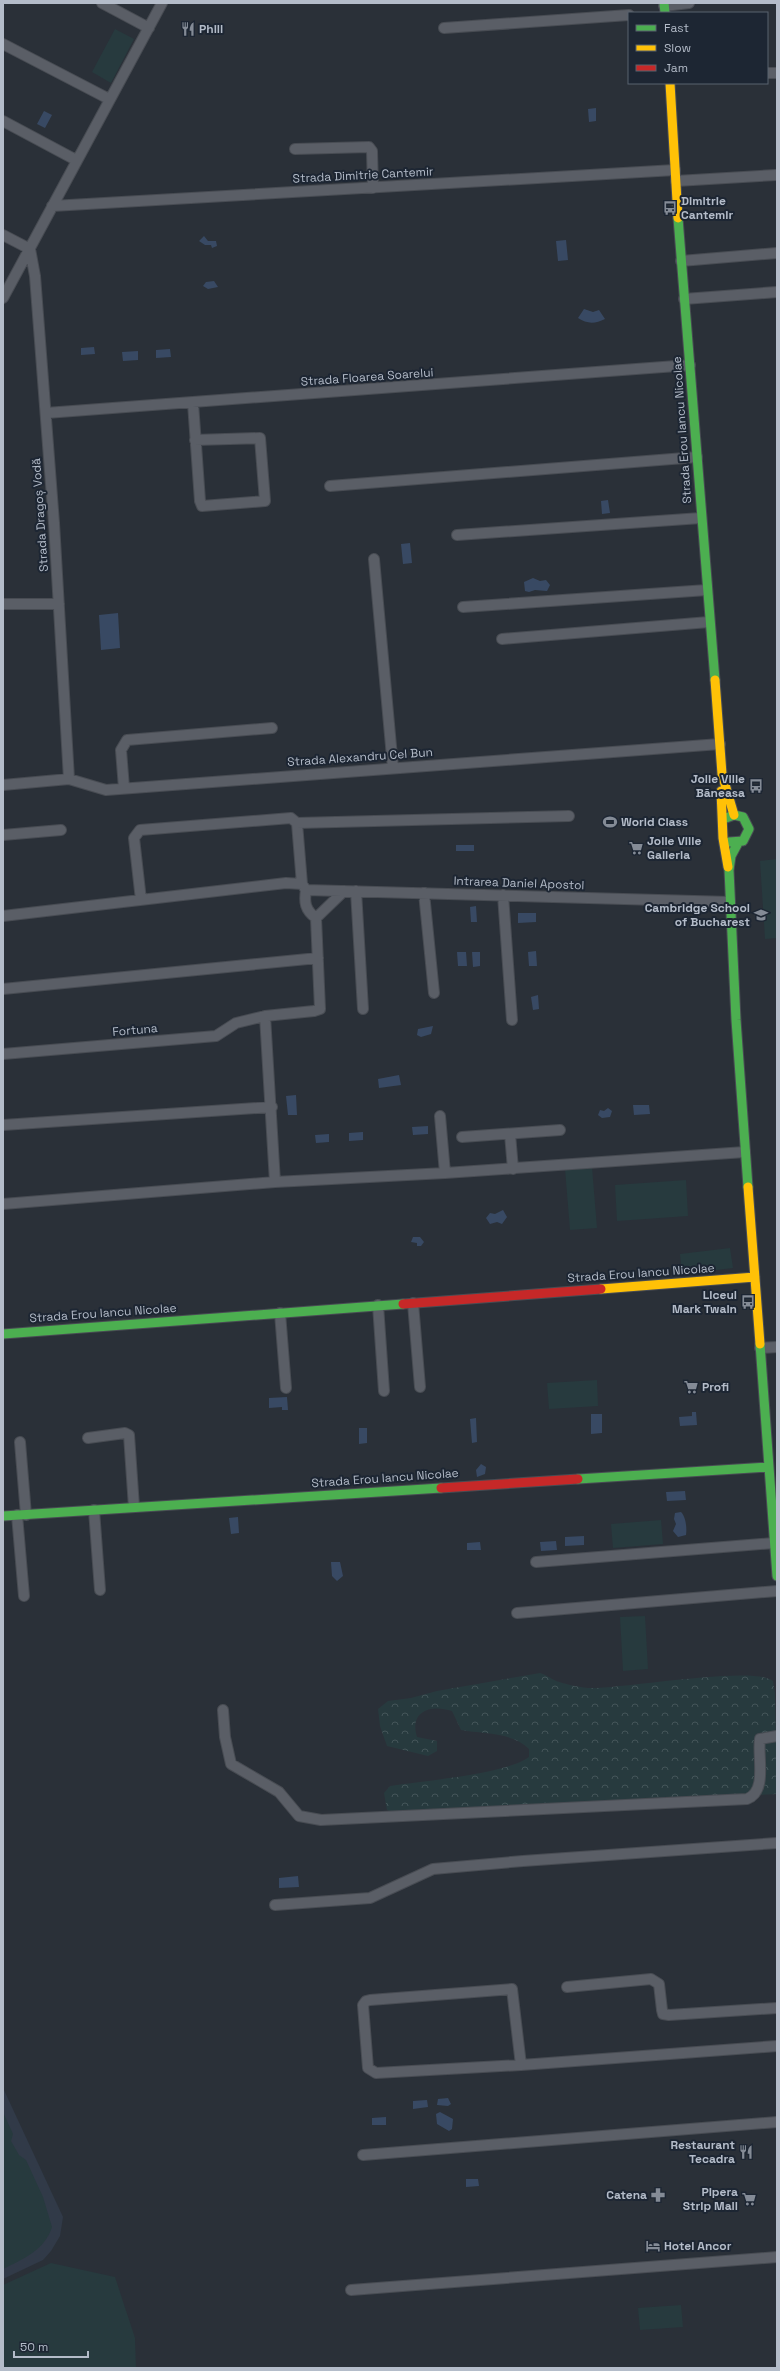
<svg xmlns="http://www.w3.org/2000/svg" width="780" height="2371" font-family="'Space Grotesk',sans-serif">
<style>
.airport{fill:#313a48}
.grass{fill:#273a3e}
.forest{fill:url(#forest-crowns)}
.water{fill:#384963}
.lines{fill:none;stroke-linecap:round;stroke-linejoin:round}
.street-casing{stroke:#484c53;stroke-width:12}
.fast-casing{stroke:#484c53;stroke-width:11}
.slow-casing{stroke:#484c53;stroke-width:11}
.jam-casing{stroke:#484c53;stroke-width:11}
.street{stroke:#5a5e66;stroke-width:10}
.fast{stroke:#4caf50;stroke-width:9}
.slow{stroke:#ffc107;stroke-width:9}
.jam{stroke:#c62828;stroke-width:9}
.labels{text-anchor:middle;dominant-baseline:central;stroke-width:4;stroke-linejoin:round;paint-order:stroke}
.poi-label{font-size:12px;font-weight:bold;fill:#b4bcc9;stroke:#1d2633;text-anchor:start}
.street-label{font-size:12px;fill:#b4bcc9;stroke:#1d2633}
</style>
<defs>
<pattern id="forest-crowns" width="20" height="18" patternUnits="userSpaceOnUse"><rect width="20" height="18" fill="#273a3e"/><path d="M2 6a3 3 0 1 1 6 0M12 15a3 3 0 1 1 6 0" fill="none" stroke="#445559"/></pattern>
</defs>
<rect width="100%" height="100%" fill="#2a3038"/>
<path class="airport" d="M 3,2088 L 63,2217 L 60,2236 L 51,2251 L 43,2260 L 3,2279 Z"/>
<path class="grass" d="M 115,29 L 134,39 L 111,83 L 92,72 Z
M 777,859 L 777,938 L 765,939 L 760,861 Z
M 592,1167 L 597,1228 L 570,1230 L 565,1169 Z
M 686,1180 L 688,1216 L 617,1221 L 615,1185 Z
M 730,1248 L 733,1268 L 682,1274 L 680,1254 Z
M 597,1380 L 598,1406 L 549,1409 L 547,1383 Z
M 661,1520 L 663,1544 L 613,1548 L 611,1524 Z
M 645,1616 L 648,1669 L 623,1671 L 620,1617 Z
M 3,2112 L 13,2134 L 11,2141 L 19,2155 L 26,2160 L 43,2197 L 52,2227 C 45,2250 23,2259 3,2269 Z
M 51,2263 L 115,2277 L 135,2338 L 136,2368 L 3,2368 L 3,2285 Z
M 681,2305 L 683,2327 L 640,2330 L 638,2308 Z"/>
<path class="forest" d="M 540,1673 C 546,1675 549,1677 554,1680 C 559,1683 583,1688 589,1688 C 623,1689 754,1665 773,1681 L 775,1694 L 777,1794 L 395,1813 L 387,1810 L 384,1793 L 390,1786 C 422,1781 507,1774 529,1757 L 529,1749 C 512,1732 483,1734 461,1730 L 452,1711 C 431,1704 409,1711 417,1737 L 437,1741 L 437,1751 L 428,1756 L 387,1746 L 380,1726 L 378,1709 L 388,1701 L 411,1698 L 437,1691 Z"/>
<path class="water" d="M 596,108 L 596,121 L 589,122 L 588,109 Z
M 44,111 L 52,115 L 45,128 L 37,124 Z
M 204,236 L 208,241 L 216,241 L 217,246 L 212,248 L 211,245 L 205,245 L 199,241 Z
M 566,240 L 568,260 L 558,261 L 556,241 Z
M 214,281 L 218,287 L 208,289 L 203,286 L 206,282 Z
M 584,309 L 593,312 L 599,310 L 605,319 C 595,324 587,324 578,318 Z
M 94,347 L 95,354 L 81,355 L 81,348 Z
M 170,349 L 171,357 L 156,358 L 156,350 Z
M 138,351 L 138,360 L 123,361 L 122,352 Z
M 608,500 L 610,513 L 602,514 L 601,501 Z
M 410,543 L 412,563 L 403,564 L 401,544 Z
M 533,578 L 540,581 L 546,580 L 550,585 L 547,591 L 535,590 L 529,592 L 525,591 L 524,582 Z
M 118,613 L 120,648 L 101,650 L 99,615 Z
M 456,845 L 474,845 L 474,851 L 456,851 Z
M 476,906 L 477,922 L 471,922 L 470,907 Z
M 536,913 L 536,922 L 518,923 L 518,913 Z
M 536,951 L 537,966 L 529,966 L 528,952 Z
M 457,952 L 466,952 L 467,966 L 458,966 Z
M 472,952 L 480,952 L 480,966 L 473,967 Z
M 538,995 L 539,1009 L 533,1010 L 531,997 Z
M 433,1026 L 431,1034 L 421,1037 L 417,1035 L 418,1029 Z
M 399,1075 L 401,1085 L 379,1088 L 378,1079 Z
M 296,1095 L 297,1115 L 288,1115 L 286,1096 Z
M 633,1105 L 649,1105 L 650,1114 L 634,1115 Z
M 608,1108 L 612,1111 L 610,1117 L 602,1118 L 598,1115 L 600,1110 L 604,1111 Z
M 428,1126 L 428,1134 L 413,1135 L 412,1127 Z
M 363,1132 L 363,1140 L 349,1141 L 349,1133 Z
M 329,1134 L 329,1142 L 316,1143 L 315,1135 Z
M 503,1210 L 507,1217 L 502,1224 L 497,1222 L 490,1224 L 486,1218 L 490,1213 L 495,1214 Z
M 413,1237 L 420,1237 L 424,1242 L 421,1246 L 417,1246 L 417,1243 L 411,1242 Z
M 287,1397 L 288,1410 L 282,1410 L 282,1407 L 269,1408 L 269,1398 Z
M 692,1412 L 696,1412 L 697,1425 L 680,1426 L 679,1417 L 692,1416 Z
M 591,1414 L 602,1414 L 602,1433 L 591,1434 Z
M 476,1418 L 477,1442 L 472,1443 L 470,1419 Z
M 359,1428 L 367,1428 L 367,1443 L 359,1444 Z
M 481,1464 L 486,1467 L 485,1474 L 477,1477 L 476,1470 Z
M 685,1491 L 686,1500 L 667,1501 L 666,1492 Z
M 681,1512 C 686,1517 687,1528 686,1535 L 678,1537 L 673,1531 L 676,1524 L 674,1519 L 675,1513 Z
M 238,1517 L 239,1533 L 231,1534 L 229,1518 Z
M 584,1536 L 584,1545 L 565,1546 L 565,1537 Z
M 556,1541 L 557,1550 L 541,1551 L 540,1542 Z
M 480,1542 L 481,1550 L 467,1550 L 467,1543 Z
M 331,1562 L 340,1562 L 343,1576 L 337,1581 L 332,1576 Z
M 298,1876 L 299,1887 L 279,1888 L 279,1878 Z
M 448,2098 L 451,2104 L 448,2106 L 437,2105 L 438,2099 Z
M 427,2100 L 428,2107 L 413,2109 L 413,2101 Z
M 440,2112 L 453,2119 L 452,2129 L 449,2131 L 437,2124 L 436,2114 Z
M 386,2117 L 386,2125 L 372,2125 L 372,2118 Z
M 466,2179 L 478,2179 L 479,2186 L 466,2187 Z"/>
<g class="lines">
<defs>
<path id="street" d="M 102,3 L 149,28
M 664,6 L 689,3
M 444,28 L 629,15
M 3,44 L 109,99
M 767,73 L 777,73
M 3,121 L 76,160
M 295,149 L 369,147 L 372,151 L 373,188
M 676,181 L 776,175
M 52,206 L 675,170
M 3,235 L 30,249 L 35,276 L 54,523 L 69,779
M 681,261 L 777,253
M 3,298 L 162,3
M 684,299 L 777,292
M 193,403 L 200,501 L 202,506 L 265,501 L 260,438 L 195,440
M 46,413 L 690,365
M 330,486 L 697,457
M 457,535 L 701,518
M 374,559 L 393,768
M 3,604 L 59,604
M 463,607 L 707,590
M 502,639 L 709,622
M 3,785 L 69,779 L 106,790 L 720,744
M 124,788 L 121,750 L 127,740 L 272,728
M 297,823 L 569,816
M 3,835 L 61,830
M 306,890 L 730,902
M 356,891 L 363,1009
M 424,893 L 434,993
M 503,895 L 512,1020
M 3,916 L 286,883 L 302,884
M 316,918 L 344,891
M 3,989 L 318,958
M 265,1016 L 275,1182
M 3,1054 L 216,1036 L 236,1023 L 265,1016 L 314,1011 L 320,1009 L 316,918 C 305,910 304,902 306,890 L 302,884 L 297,823 L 291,818 L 140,830 L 134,838 L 141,900
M 440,1116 L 445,1173
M 3,1125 L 272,1107
M 510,1134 L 513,1169
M 462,1137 L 560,1130
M 3,1204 L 275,1182 L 445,1173 L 745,1152
M 413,1303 L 420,1387
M 378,1305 L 384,1391
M 280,1313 L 286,1388
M 760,1348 L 777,1347
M 88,1438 L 125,1433 L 129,1435 L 134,1507
M 20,1442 L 26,1515
M 94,1510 L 100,1590
M 17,1515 L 24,1596
M 536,1562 L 774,1543
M 517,1613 L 777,1591
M 223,1710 L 225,1737 L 231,1764 L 279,1792 L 299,1816 L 321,1820 L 747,1799 C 768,1791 757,1756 760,1739 L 777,1736
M 275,1905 L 370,1898 L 433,1869 L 523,1861 L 777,1843
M 567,1987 L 651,1979 L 659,1984 L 662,2010 L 663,2014 L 669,2015 L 777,2008
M 521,2065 L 512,1989 L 370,2000 L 366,2001 L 363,2005 L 368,2068 L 376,2073 L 521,2065 L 777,2046
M 363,2155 L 777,2122
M 351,2290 L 777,2257"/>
<path id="fast" d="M 664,3 L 665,13
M 678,218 L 715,680
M 726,818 L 734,815 L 743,817 L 749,829 L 743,841 L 729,842
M 738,843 L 731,856 L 729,870 L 736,1020 L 748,1187
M 3,1334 L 403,1304
M 760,1344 L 777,1576
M 578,1479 L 769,1467
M 3,1516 L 441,1488"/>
<path id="slow" d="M 670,83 L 678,218
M 715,680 L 722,774 L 734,815
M 721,791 L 723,838 L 728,867
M 748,1187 L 760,1344
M 601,1289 L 755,1277"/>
<path id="jam" d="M 403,1304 L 601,1289
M 441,1488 L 578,1479"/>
</defs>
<use href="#street" class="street-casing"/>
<use href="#fast" class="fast-casing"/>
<use href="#slow" class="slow-casing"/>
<use href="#jam" class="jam-casing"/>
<use href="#street" class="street"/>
<use href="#fast" class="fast"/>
<use href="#slow" class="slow"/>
<use href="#jam" class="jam"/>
</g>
<defs>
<symbol id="restaurant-bare" viewBox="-9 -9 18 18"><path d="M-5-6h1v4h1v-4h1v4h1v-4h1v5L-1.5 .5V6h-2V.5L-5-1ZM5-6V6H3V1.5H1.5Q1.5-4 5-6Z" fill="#848b96" stroke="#1d2633" stroke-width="2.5" paint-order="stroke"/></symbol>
<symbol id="bus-bare" viewBox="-9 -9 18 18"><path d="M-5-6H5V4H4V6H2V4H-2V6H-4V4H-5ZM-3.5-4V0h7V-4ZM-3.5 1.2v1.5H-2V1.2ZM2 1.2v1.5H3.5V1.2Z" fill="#848b96" stroke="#1d2633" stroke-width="2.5" paint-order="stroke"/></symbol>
<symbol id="stadium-bare" viewBox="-9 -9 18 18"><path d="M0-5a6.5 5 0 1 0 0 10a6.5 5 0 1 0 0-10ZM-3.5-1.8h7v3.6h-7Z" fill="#848b96" stroke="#1d2633" stroke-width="2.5" paint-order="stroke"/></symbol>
<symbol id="supermarket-bare" viewBox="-9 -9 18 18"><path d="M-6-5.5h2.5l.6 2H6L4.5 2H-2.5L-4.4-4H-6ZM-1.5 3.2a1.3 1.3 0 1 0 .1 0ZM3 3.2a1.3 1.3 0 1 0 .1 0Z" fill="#848b96" stroke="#1d2633" stroke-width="2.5" paint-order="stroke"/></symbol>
<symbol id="school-bare" viewBox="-9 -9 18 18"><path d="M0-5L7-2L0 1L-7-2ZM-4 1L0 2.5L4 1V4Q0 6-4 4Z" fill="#848b96" stroke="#1d2633" stroke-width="2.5" paint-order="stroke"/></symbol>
<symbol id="pharmacy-bare" viewBox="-9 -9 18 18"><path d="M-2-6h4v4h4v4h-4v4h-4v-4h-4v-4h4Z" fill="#848b96" stroke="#1d2633" stroke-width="2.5" paint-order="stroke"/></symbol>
<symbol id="hotel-bare" viewBox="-9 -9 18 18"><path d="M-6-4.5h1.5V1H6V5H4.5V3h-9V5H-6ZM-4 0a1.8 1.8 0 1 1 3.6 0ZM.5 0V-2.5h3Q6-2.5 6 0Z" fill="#848b96" stroke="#1d2633" stroke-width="2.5" paint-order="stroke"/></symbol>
</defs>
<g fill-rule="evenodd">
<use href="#restaurant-bare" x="178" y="19" width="20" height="20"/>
<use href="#bus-bare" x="660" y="198" width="20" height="20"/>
<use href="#bus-bare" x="746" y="776" width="20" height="20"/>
<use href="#stadium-bare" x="600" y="812" width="20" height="20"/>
<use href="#supermarket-bare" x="626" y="838" width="20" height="20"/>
<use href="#school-bare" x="751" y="905" width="20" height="20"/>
<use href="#bus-bare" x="738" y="1292" width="20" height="20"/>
<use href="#supermarket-bare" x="681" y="1377" width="20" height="20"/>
<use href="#restaurant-bare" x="736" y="2142" width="20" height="20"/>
<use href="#pharmacy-bare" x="648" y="2185" width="20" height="20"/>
<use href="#supermarket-bare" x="739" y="2189" width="20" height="20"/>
<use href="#hotel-bare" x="643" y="2236" width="20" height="20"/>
</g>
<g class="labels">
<g class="poi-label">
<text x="199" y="29">Phill</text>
<text x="681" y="201">Dimitrie<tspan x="681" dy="14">Cantemir</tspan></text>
<text x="745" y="779" text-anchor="end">Jolie Ville<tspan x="745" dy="14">Băneasa</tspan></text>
<text x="621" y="822">World Class</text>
<text x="647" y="841">Jolie Ville<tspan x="647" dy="14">Galleria</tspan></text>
<text x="750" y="908" text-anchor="end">Cambridge School<tspan x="750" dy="14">of Bucharest</tspan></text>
<text x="737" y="1295" text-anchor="end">Liceul<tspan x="737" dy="14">Mark Twain</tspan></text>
<text x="702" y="1387">Profi</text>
<text x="735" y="2145" text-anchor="end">Restaurant<tspan x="735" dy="14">Tecadra</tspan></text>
<text x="738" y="2192" text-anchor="end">Pipera<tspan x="738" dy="14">Strip Mall</tspan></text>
<text x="647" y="2195" text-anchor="end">Catena</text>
<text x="664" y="2246">Hotel Ancor</text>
</g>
<g class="street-label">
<text transform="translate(363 175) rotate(-3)">Strada Dimitrie Cantemir</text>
<text transform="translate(367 377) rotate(-4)">Strada Floarea Soarelui</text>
<text transform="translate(682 430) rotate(-94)">Strada Erou Iancu Nicolae</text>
<text transform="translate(40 515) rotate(-94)">Strada Dragoș Vodă</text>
<text transform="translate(360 757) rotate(-4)">Strada Alexandru Cel Bun</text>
<text transform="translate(519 883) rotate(2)">Intrarea Daniel Apostol</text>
<text transform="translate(135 1030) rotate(-5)">Fortuna</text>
<text transform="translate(641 1273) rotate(-4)">Strada Erou Iancu Nicolae</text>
<text transform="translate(103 1313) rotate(-4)">Strada Erou Iancu Nicolae</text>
<text transform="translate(385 1478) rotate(-4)">Strada Erou Iancu Nicolae</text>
</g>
</g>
<rect width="780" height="2371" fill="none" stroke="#b4bcc9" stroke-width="8"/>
<rect x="628" y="12" width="140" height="72" fill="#1d2633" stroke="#59626f"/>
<rect x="636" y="25" width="20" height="6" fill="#4caf50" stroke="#59626f"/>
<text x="664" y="32" font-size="12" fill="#b4bcc9">Fast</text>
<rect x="636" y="45" width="20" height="6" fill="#ffc107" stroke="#59626f"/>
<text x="664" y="52" font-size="12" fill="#b4bcc9">Slow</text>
<rect x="636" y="65" width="20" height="6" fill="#c62828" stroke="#59626f"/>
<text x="664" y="72" font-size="12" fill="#b4bcc9">Jam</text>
<path d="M14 2351v6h74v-6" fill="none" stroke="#b4bcc9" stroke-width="2"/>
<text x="20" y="2351" font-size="12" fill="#b4bcc9" stroke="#1d2633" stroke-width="3" paint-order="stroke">50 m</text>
</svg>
